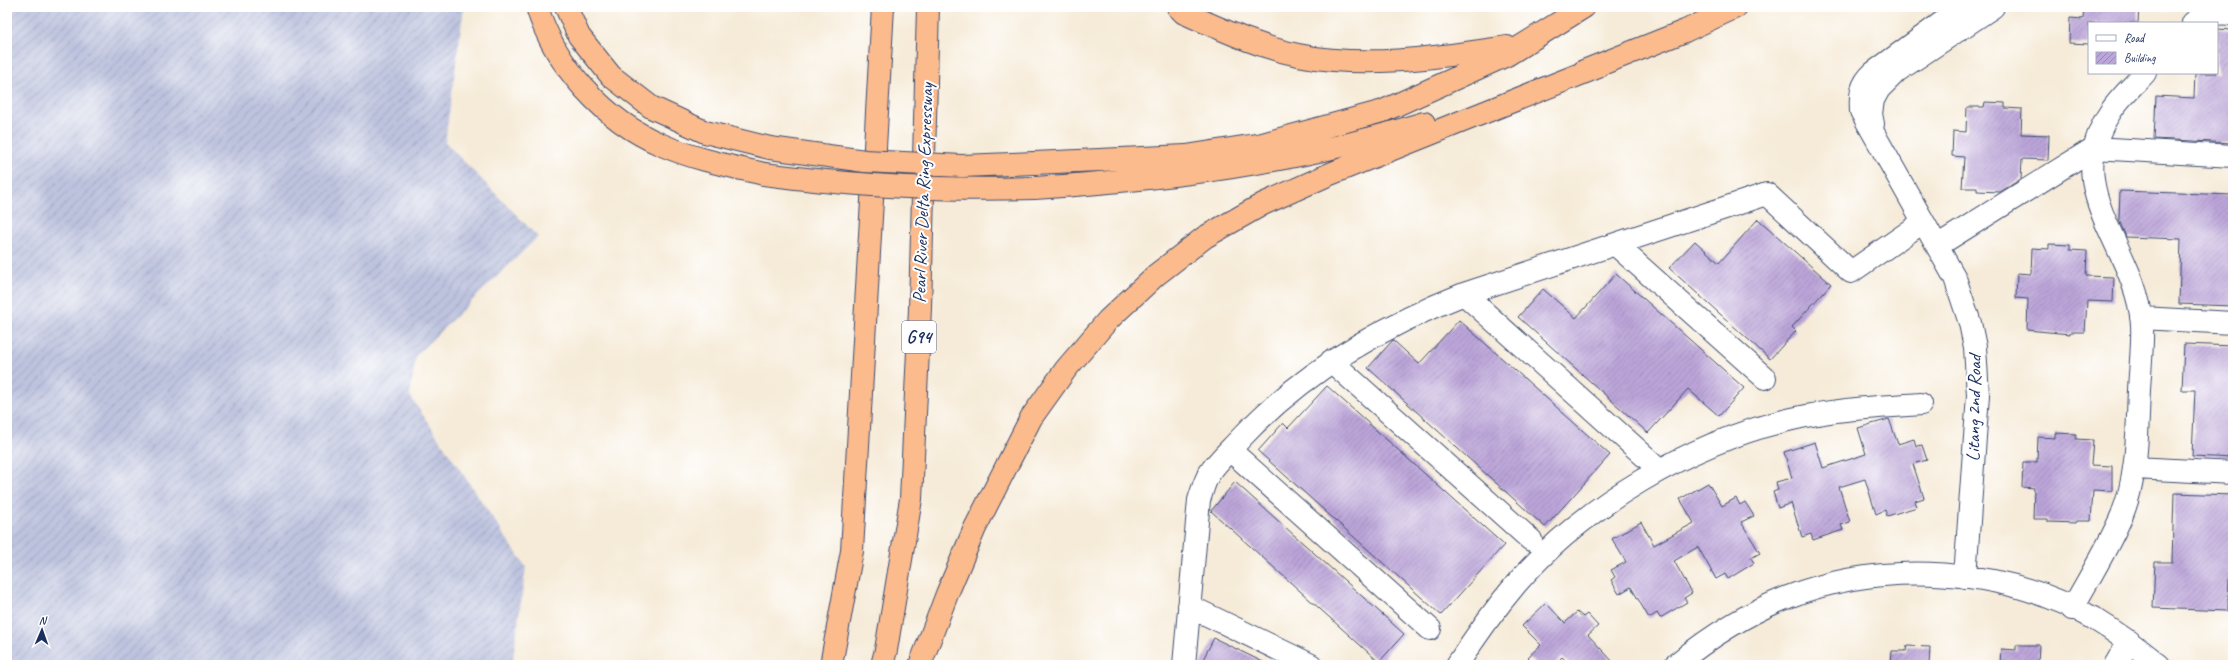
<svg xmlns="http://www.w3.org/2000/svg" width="2240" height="672" font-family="Caveat,sans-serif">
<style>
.industrial{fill:url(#industrial-furrows)}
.building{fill:url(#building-hatch)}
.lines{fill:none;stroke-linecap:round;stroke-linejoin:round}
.minor-casing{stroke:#3c4b70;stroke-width:24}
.highway-casing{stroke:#3c4b70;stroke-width:24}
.minor{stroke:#fff;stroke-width:22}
.highway{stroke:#fbbb8d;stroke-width:22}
.highway-bridge-casing{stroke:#3c4b70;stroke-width:24;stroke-linecap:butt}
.highway-bridge{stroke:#fbbb8d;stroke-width:22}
.labels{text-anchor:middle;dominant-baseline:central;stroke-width:4;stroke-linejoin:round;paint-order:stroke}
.shield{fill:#fff;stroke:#5f6d8e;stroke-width:1}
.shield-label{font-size:18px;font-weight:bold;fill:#1b2f5e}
.street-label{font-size:19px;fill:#1b2f5e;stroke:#fff}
</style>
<defs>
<pattern id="industrial-furrows" width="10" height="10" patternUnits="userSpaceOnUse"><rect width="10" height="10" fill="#bdc3de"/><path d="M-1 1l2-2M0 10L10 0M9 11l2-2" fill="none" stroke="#999fb7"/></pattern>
<pattern id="building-hatch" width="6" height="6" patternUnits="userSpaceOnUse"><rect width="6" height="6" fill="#bca5d9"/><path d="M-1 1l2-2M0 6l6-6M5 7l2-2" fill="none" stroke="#9887b3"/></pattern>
</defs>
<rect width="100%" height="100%" fill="#fff"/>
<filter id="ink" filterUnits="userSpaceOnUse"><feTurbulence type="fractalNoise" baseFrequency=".025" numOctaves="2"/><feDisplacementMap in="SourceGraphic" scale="8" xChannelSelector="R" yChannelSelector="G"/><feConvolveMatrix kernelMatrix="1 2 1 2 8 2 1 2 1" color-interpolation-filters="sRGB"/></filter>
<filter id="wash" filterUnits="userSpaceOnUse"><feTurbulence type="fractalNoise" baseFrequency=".012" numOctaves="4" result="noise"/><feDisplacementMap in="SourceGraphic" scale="16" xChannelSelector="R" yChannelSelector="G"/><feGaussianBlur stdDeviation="0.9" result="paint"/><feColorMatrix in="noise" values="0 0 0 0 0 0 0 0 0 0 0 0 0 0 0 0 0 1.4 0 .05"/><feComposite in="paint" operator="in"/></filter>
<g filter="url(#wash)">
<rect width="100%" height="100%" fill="#f6ebd8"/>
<path class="industrial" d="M 7,7 L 464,7 L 445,142 L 538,237 L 416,355 L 410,396 L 526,567 L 512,665 L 7,665 Z"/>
<g id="blocks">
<path class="building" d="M 2084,7 L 2139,7 L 2138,23 L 2089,23 L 2089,44 L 2069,43 L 2070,18 L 2083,19 Z
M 2217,29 L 2233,30 L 2233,143 L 2154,139 L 2156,96 L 2194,98 L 2195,73 L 2217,73 Z
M 1985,102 L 2005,103 L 2005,108 L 2022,109 L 2021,134 L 2049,135 L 2048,160 L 2022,159 L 2021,179 L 2000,192 L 1977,191 L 1977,188 L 1962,188 L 1964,157 L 1952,156 L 1953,131 L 1966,132 L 1967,107 L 1984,107 Z
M 2120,191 L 2233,195 L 2233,306 L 2179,304 L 2181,239 L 2126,237 L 2119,220 Z
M 1758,219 L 1831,284 L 1792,327 L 1796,331 L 1770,359 L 1669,268 L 1695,241 L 1719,263 Z
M 2049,244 L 2070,245 L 2070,250 L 2087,251 L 2086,276 L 2114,277 L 2113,302 L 2087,301 L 2085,332 L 2070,332 L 2070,334 L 2027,330 L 2028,299 L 2016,298 L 2017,273 L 2031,274 L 2032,248 L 2049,249 Z
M 1616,274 L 1744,388 L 1719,416 L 1688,389 L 1648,433 L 1518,317 L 1543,289 L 1576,318 Z
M 1459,320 L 1610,455 L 1545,527 L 1368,368 L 1393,340 L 1419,364 Z
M 2184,344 L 2233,346 L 2233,458 L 2192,456 L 2195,390 L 2182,390 Z
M 1327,386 L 1504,545 L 1441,615 L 1258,451 L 1283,423 L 1288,428 Z
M 1889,419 L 1898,444 L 1914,439 L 1916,446 L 1922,445 L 1927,460 L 1913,464 L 1924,498 L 1915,501 L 1917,507 L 1887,516 L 1885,510 L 1876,514 L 1865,479 L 1839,487 L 1850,522 L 1841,525 L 1843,530 L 1813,540 L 1811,534 L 1802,537 L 1791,503 L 1778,508 L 1773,492 L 1778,490 L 1776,482 L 1792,478 L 1784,452 L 1815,442 L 1823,468 L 1866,454 L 1858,428 Z
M 2055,433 L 2076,434 L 2076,439 L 2093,440 L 2091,465 L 2112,466 L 2112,491 L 2093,490 L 2091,521 L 2077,521 L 2076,523 L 2048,522 L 2048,519 L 2033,519 L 2034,488 L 2022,487 L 2023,462 L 2037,462 L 2038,437 L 2055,438 Z
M 1235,482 L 1404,634 L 1379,662 L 1211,511 Z
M 1708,483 L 1722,506 L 1736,498 L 1740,505 L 1745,502 L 1754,516 L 1741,522 L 1760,553 L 1751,558 L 1754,563 L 1728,579 L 1725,574 L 1716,579 L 1698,547 L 1674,561 L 1692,593 L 1684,598 L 1687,602 L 1660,618 L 1657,613 L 1649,618 L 1631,587 L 1619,594 L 1611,580 L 1615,577 L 1611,570 L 1626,562 L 1612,539 L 1641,522 L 1654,545 L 1679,531 L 1694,523 L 1680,499 Z
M 2174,493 L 2233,495 L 2233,541 L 2230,541 L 2228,611 L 2153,608 L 2155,562 L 2172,562 Z
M 1546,603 L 1565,623 L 1577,612 L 1583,617 L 1587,614 L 1598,626 L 1588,635 L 1616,665 L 1570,665 L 1562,657 L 1554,665 L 1536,665 L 1528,657 L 1541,645 L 1522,626 Z
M 1214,638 L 1269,665 L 1200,665 Z
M 2016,645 L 2039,645 L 2038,665 L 2000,665 L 2001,649 L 2016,650 Z
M 1907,646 L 1930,647 L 1929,665 L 1891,665 L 1892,651 L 1906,651 Z"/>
</g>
</g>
<g filter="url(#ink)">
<use href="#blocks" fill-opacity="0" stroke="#3c4b70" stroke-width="1"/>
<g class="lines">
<defs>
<path id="minor" d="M 1963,7 L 1873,73 C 1861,84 1860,94 1861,111 L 1955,278 L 1970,323 L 1975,347 L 1978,395 L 1965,577
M 2193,23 C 2205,13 2218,13 2233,14
M 1873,124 L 1871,114 L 1873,100 L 1879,89 L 1897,71 L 1993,7
M 1616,245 L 1765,378
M 1937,246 L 2094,148 L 2233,156
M 1464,294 L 1660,470
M 2141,318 L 2233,323
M 1331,361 L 1531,540
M 1230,450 L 1430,629
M 2134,468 L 2233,473
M 1189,606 L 1311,665
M 2072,609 C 2089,578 2108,548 2122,515 C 2138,476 2137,432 2139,390 C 2140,369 2143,346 2142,324 C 2136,245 2057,191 2111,111 C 2120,97 2134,85 2145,73
M 1184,665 L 1199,500 C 1202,492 1204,482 1209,474 C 1217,461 1231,449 1241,438 C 1303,372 1380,327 1464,294 L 1767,194 L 1851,272 L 1923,222
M 1457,665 C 1475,637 1494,610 1516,584 C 1584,505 1691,442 1792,419 C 1835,409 1878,407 1921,404
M 1675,665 C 1710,637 1747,613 1788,597 C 1884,560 2004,567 2093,618 C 2116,632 2138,648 2159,665
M 2115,665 L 2129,641"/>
<path id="highway" d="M 537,7 C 555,66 605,121 662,145 C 694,159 729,166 764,174
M 566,7 L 579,36 L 611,76 L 651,107 L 705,132 L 770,148
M 1178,7 L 1184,13 C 1221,29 1258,47 1298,55 C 1367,69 1439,57 1507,47
M 1584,71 L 1685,31 L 1736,7
M 1034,163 L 1186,156 L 1262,144 L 1383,111 L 1507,55 L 1584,7
M 1035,188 C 1167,179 1298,163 1424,123
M 831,665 L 852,551 L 883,7
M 882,665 L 886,650 L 911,499 L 920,308 L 928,7
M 920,665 L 947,594 L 975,528 L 1031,418 L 1066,369 L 1108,320 L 1156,275 L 1205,237 L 1263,204 L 1330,174 L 1598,67"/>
</defs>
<use href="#minor" class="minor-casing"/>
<use href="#highway" class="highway-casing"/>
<use href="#minor" class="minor"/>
<use href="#highway" class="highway"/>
<defs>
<path id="highway-bridge" d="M 770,148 L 865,161 L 962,166 L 1034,163
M 764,174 C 854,186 944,191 1035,188"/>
</defs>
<use href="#highway-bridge" class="highway-bridge-casing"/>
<use href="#highway-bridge" class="highway-bridge"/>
</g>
</g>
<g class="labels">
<rect class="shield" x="902" y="321" width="34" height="32" rx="3"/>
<g class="shield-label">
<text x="919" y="337">G94</text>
</g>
<g class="street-label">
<text transform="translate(923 193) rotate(-88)">Pearl River Delta Ring Expressway</text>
<text transform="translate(1974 408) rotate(-89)">Litang 2nd Road</text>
</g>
</g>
<rect width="2240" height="672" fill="none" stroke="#fff" stroke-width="24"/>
<rect x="2088" y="22" width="130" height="52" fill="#ffffff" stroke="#a4acbf"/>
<rect x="2096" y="35" width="20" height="6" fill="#ffffff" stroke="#a4acbf"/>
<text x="2124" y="42" font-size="12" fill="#1b2f5e">Road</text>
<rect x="2096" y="52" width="20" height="12" fill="url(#building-hatch)" stroke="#a4acbf"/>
<text x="2124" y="62" font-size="12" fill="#1b2f5e">Building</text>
<g transform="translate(42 630) rotate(2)" stroke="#ffffff" stroke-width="3" paint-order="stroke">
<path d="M0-3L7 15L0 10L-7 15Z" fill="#1b2f5e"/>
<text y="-6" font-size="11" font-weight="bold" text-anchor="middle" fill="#1b2f5e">N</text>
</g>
</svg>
